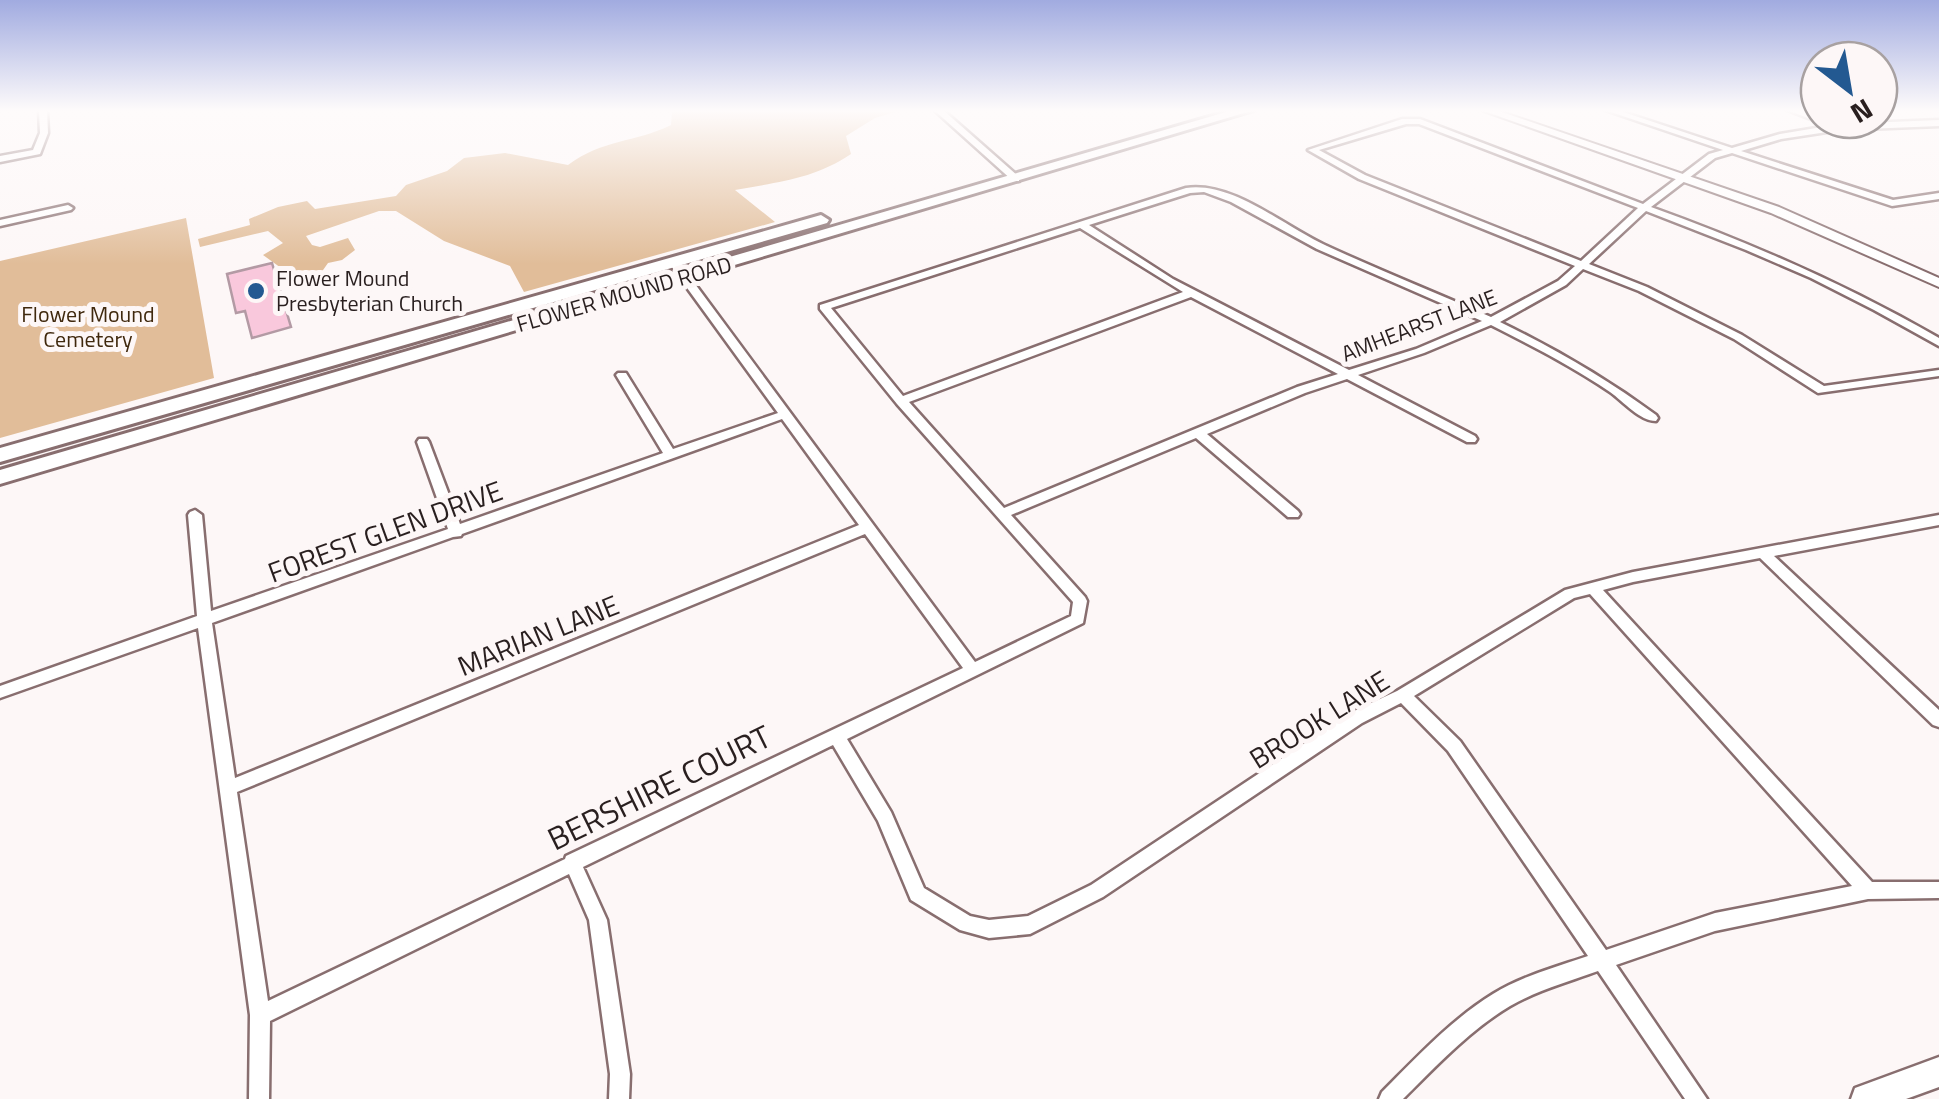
<svg xmlns="http://www.w3.org/2000/svg" width="1939" height="1099" font-family="'Titillium Web',sans-serif">
<style>
.green{fill:#e1bd99}
.building{fill:#f9c8dc;stroke:#b39aa4;stroke-width:2.5}
.lines{fill:none;stroke-linecap:round;stroke-linejoin:round}
.minor-casing{stroke:#886e6f;stroke-width:5}
.tertiary-casing{stroke:#886e6f;stroke-width:4}
.secondary-casing{stroke:#886e6f;stroke-width:5}
.primary-casing{stroke:#886e6f;stroke-width:6}
.minor{fill:#fff;fill-rule:evenodd}
.tertiary{fill:#fff;fill-rule:evenodd}
.secondary{fill:#fff;fill-rule:evenodd}
.primary{fill:#fff;fill-rule:evenodd}
.poi-dot{fill:#235991;stroke:#fdf7f7;stroke-width:4}
.labels{text-anchor:middle;dominant-baseline:central;stroke-width:10;stroke-linejoin:round;paint-order:stroke}
.far-poi-label{font-size:22px;fill:#291f1f;stroke:#fdf7f7;text-anchor:start}
.far-street-label{font-size:22px;fill:#291f1f;stroke:#fdf7f7}
.far-park-label{font-size:22px;fill:#3f280d;stroke:#fdf7f7}
.street-label{font-size:28px;fill:#291f1f;stroke:#fdf7f7}
.near-street-label{font-size:32px;fill:#291f1f;stroke:#fdf7f7}
</style>
<rect width="100%" height="100%" fill="#fdf7f7"/>
<path class="green" d="M 672,110 L 902,110 L 875,118 L 846,136 L 851,154 C 814,179 778,182 735,190 L 775,222 L 524,292 L 510,266 L 444,241 L 396,211 L 379,211 L 306,236 L 312,245 L 320,247 L 348,238 L 355,250 L 342,260 L 328,263 L 316,280 L 295,278 L 263,255 L 283,243 L 268,231 L 200,247 L 198,239 L 250,225 L 249,219 L 278,207 L 307,201 L 315,209 L 396,196 L 406,185 L 447,171 L 464,158 L 505,153 L 568,165 C 603,139 634,143 671,125 Z
M 186,218 L 214,378 L 0,438 L 0,261 Z"/>
<path class="building" d="M 272,263 L 291,327 L 252,338 L 245,311 L 236,313 L 227,274 Z"/>
<g class="lines">
<defs>
<path id="minor" d="M 39,110 L 47,110 L 48,133 L 40,154 L 0,162 L 0,156 L 33,150 L 40,133 Z
M 934,110 L 943,110 L 1019,177 L 1019,181 L 1013,181 Z
M 1605,110 L 1617,110 L 1732,148 L 1780,134 L 1840,124 L 1939,120 L 1939,126 L 1840,130 L 1781,139 L 1741,151 L 1893,200 L 1939,193 L 1939,199 L 1892,206 L 1732,153 L 1715,158 L 1651,207 C 1751,243 1847,285 1939,338 L 1939,346 L 1874,310 L 1811,278 L 1746,250 L 1646,211 L 1589,264 L 1647,287 L 1742,335 L 1824,386 L 1939,370 L 1939,376 L 1818,393 L 1734,339 L 1639,291 L 1583,269 L 1566,285 L 1500,322 C 1556,349 1607,379 1656,415 L 1658,418 L 1656,421 C 1640,421 1624,402 1610,392 C 1572,366 1532,346 1491,325 L 1424,353 L 1358,375 L 1475,436 L 1477,439 L 1475,442 L 1467,442 L 1347,379 L 1305,393 L 1207,434 L 1298,511 L 1300,514 L 1298,517 L 1288,517 L 1196,438 L 1011,515 L 1085,597 L 1087,601 L 1083,623 L 847,739 L 891,812 L 924,888 L 970,916 L 989,920 L 1028,916 L 1091,885 L 1350,713 L 1397,691 L 1565,590 L 1633,572 L 1939,515 L 1939,525 L 1774,556 L 1939,710 L 1939,727 L 1933,725 L 1760,558 L 1633,582 L 1603,590 L 1872,882 L 1939,882 L 1939,898 L 1868,899 L 1715,931 L 1616,965 L 1707,1099 L 1685,1099 L 1598,971 C 1568,982 1538,990 1510,1006 C 1470,1030 1436,1066 1403,1099 L 1379,1099 L 1382,1092 C 1417,1057 1451,1020 1493,994 C 1522,976 1556,967 1588,956 L 1448,751 L 1401,703 L 1362,723 L 1103,897 L 1030,934 L 989,938 L 960,930 L 911,900 L 878,821 L 833,745 L 583,867 L 607,920 L 630,1074 L 629,1099 L 609,1099 L 610,1074 L 589,920 L 569,874 L 270,1021 L 269,1099 L 249,1099 L 250,1015 L 198,628 L 0,698 L 0,686 L 197,616 L 188,515 L 190,512 L 195,510 L 202,515 L 211,611 L 448,529 L 417,442 L 419,439 L 427,439 L 429,442 L 460,524 L 663,453 L 616,375 L 618,373 L 626,373 L 673,449 L 778,413 L 669,263 L 674,260 L 678,261 L 975,662 L 1071,616 L 1073,602 L 897,404 L 820,309 L 820,305 L 1186,188 C 1233,181 1285,227 1327,246 C 1381,271 1437,293 1491,317 L 1558,281 L 1575,266 L 1359,179 L 1308,150 L 1402,119 L 1420,119 L 1643,204 L 1709,154 L 1723,150 ZM 1406,124 L 1419,124 L 1638,208 L 1581,261 L 1365,175 L 1319,150 ZM 1204,192 L 1231,202 L 1317,249 L 1482,321 L 1416,349 L 1349,370 L 1173,279 L 1089,225 L 1190,193 ZM 1080,228 L 1183,292 L 903,396 L 831,308 ZM 1191,297 L 1338,374 L 1297,387 L 1004,508 L 909,402 ZM 782,419 L 859,525 L 235,778 L 212,623 L 453,537 L 461,536 L 462,534 ZM 865,534 L 963,668 L 566,856 L 565,859 L 268,1001 L 237,792 ZM 1590,594 L 1852,886 L 1715,913 L 1606,950 L 1460,741 L 1414,696 L 1574,598 Z
M 1787,110 L 1799,110 L 1819,116 L 1819,120 L 1823,120 L 1816,121 Z
M 68,205 L 73,208 L 71,210 L 0,226 L 0,220 Z"/>
<path id="tertiary" d="M 1481,110 L 1496,110 L 1779,207 L 1939,278 L 1939,287 L 1771,213 Z"/>
<path id="secondary" d="M 1939,1057 L 1939,1087 L 1906,1099 L 1851,1099 L 1855,1088 Z"/>
<path id="primary" d="M 1233,110 L 1254,110 L 0,484 L 0,470 Z
M 821,215 L 829,220 L 827,223 L 0,462 L 0,448 Z"/>
</defs>
<use href="#minor" class="minor-casing"/>
<use href="#tertiary" class="tertiary-casing"/>
<use href="#secondary" class="secondary-casing"/>
<use href="#primary" class="primary-casing"/>
<use href="#minor" class="minor"/>
<use href="#tertiary" class="tertiary"/>
<use href="#secondary" class="secondary"/>
<use href="#primary" class="primary"/>
</g>
<linearGradient id="sky" x2="0" y2="1"><stop stop-color="#a1abe0"/><stop offset="0.42" stop-color="#fefbfb"/><stop offset="1" stop-color="#fefbfb" stop-opacity="0"/></linearGradient>
<rect width="1939" height="264" fill="url(#sky)"/>
<circle class="poi-dot" cx="256" cy="291" r="10"/>
<g class="labels">
<g class="far-poi-label">
<text x="276" y="278">Flower Mound<tspan x="276" dy="25">Presbyterian Church</tspan></text>
</g>
<g class="far-street-label">
<text transform="translate(624 294) rotate(-16)">FLOWER MOUND ROAD</text>
<text transform="translate(1419 325) rotate(-21)">AMHEARST LANE</text>
</g>
<g class="far-park-label">
<text x="88" y="314">Flower Mound<tspan x="88" dy="25">Cemetery</tspan></text>
</g>
<g class="street-label">
<text transform="translate(385 531) rotate(-20)">FOREST GLEN DRIVE</text>
<text transform="translate(538 635) rotate(-22)">MARIAN LANE</text>
<text transform="translate(1319 719) rotate(-32)">BROOK LANE</text>
</g>
<g class="near-street-label">
<text transform="translate(659 787) rotate(-26)">BERSHIRE COURT</text>
</g>
</g>
<g transform="translate(1849 90) rotate(149)"><circle r="48" fill="#fdf7f7" stroke="#a8a1a1" stroke-width="2.5"/>
<path d="M0-8L18 38L0 25L-18 38Z" fill="#235991"/>
<text y="-15" font-size="28" font-weight="bold" text-anchor="middle" fill="#291f1f">N</text>
</g>
</svg>
